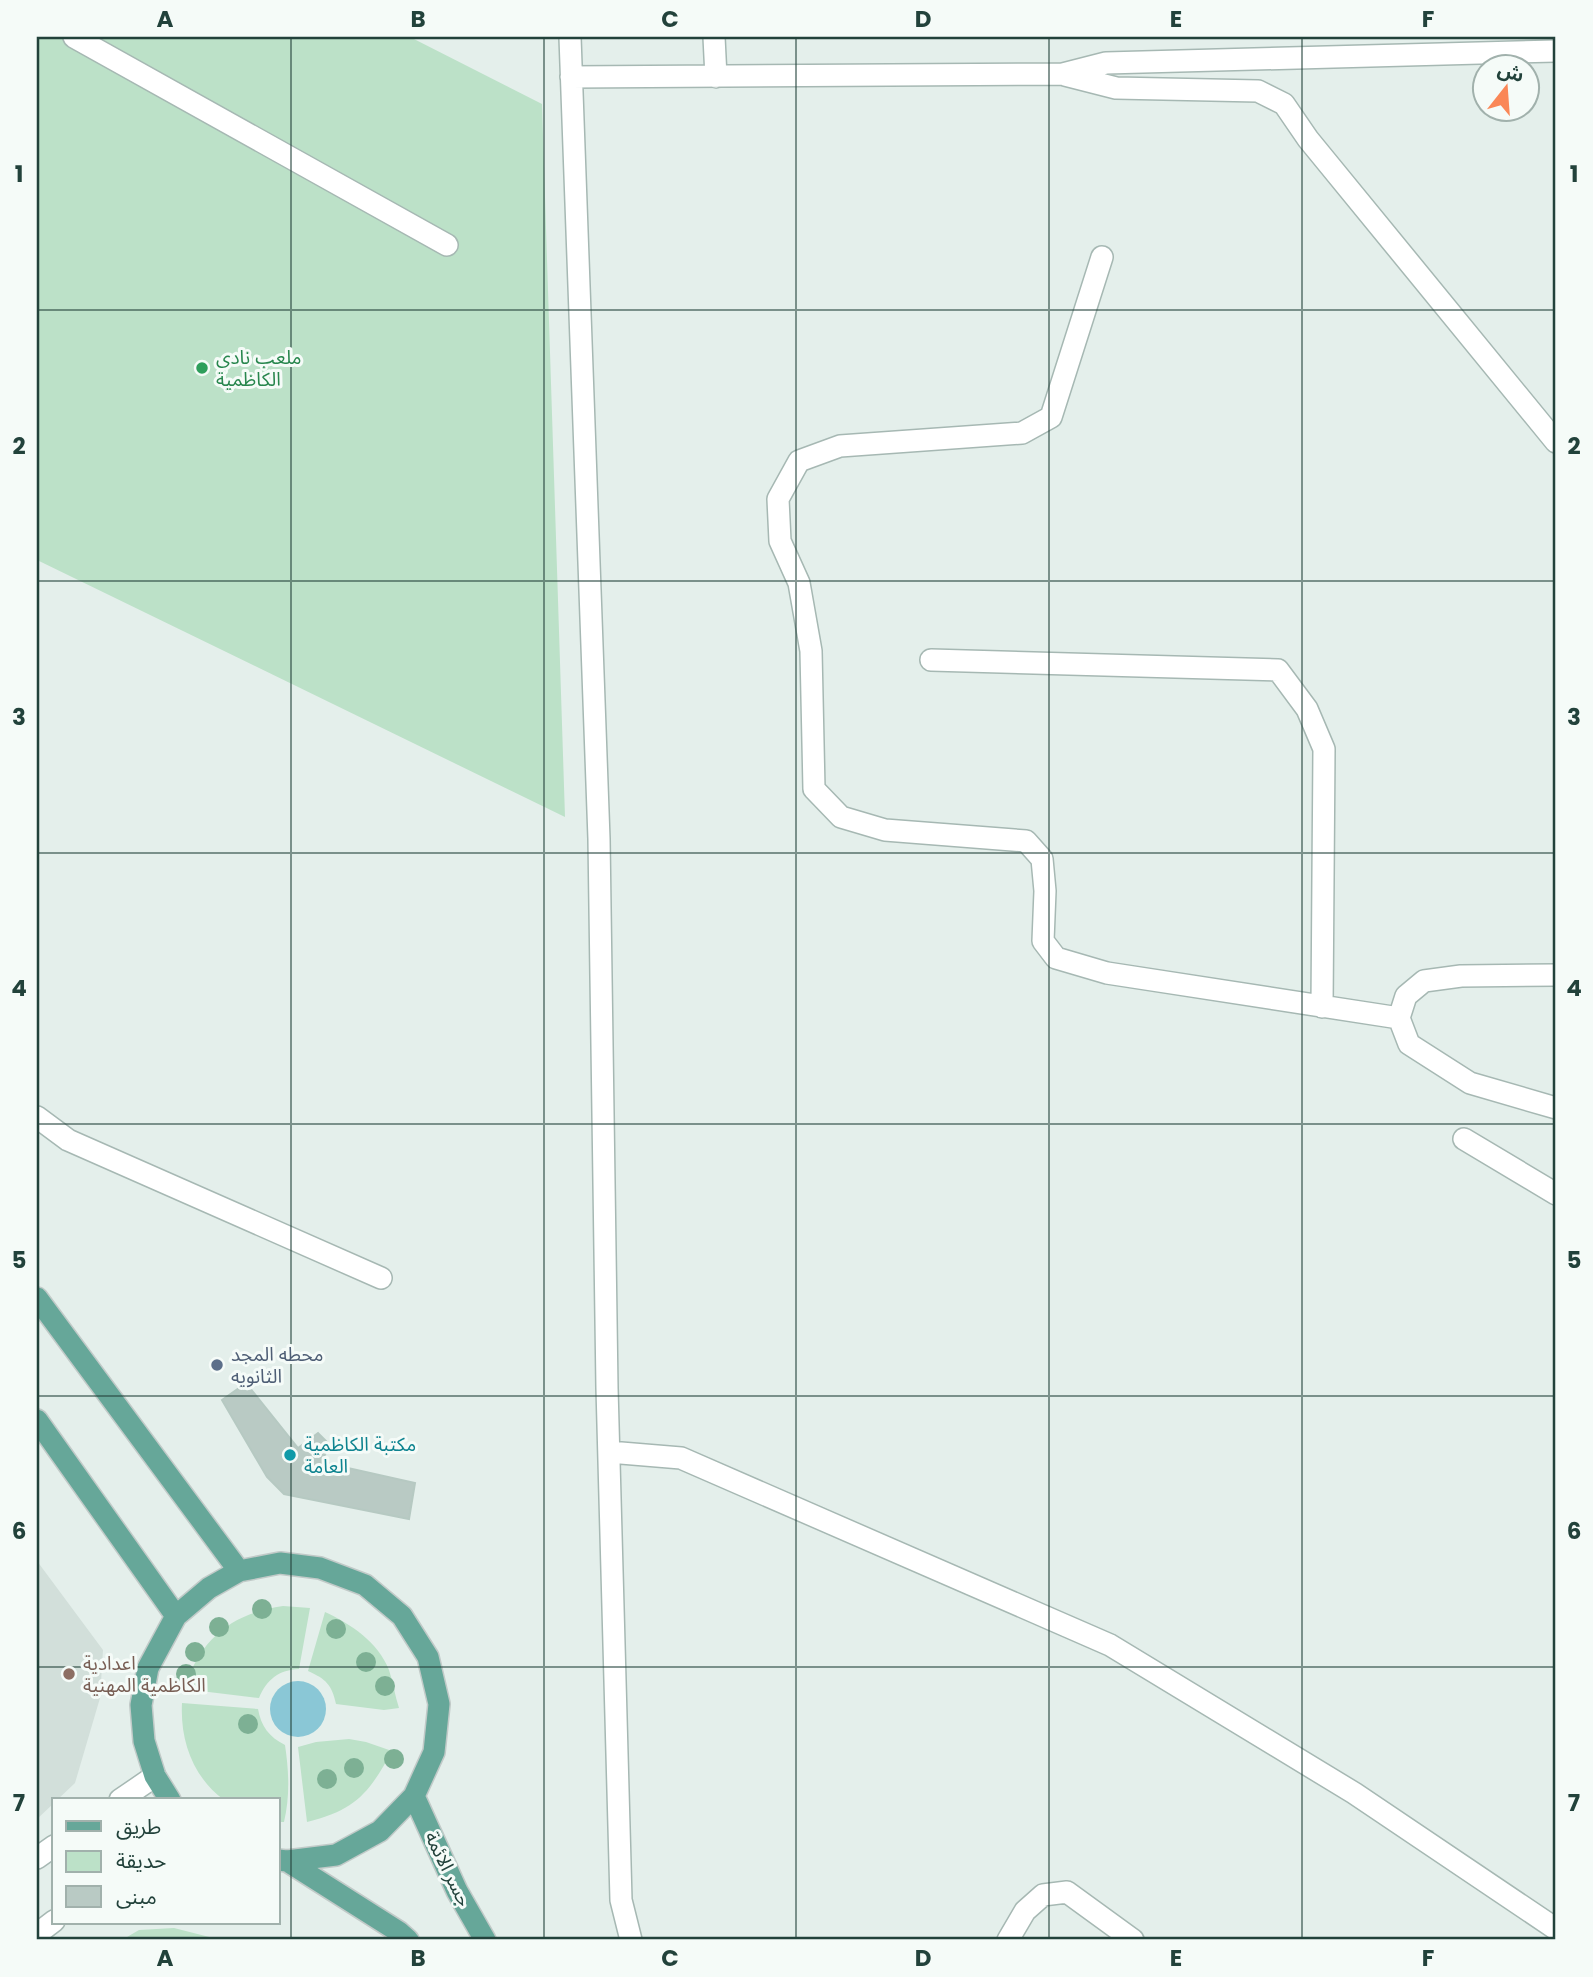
<svg xmlns="http://www.w3.org/2000/svg" width="1593" height="1977" font-family="Poppins,'Noto Sans Arabic',sans-serif">
<style>
.built{fill:#d2dfda}
.green{fill:#bce1c8}
.water{fill:#8ac7d6}
.building{fill:#b9cac4;stroke:#b6c9c2;stroke-width:2}
.lines{fill:none;stroke-linecap:round;stroke-linejoin:round}
.minor-casing{stroke:#a6b8b3;stroke-width:24}
.major-casing{stroke:#c1cac8;stroke-width:24}
.minor{stroke:#fff;stroke-width:21}
.major{stroke:#66a799;stroke-width:21}
.tree{fill:#7db094}
.grid{fill:none;stroke:#22423b;stroke-width:2;stroke-opacity:0.55}
.leisure-dot{fill:#2e9e5b;stroke:#f5fbf8;stroke-width:2.5}
.service-dot{fill:#5c6f8a;stroke:#f5fbf8;stroke-width:2.5}
.culture-dot{fill:#0f9aa8;stroke:#f5fbf8;stroke-width:2.5}
.education-dot{fill:#8d6e63;stroke:#f5fbf8;stroke-width:2.5}
.labels{text-anchor:middle;dominant-baseline:central;stroke-width:6;stroke-linejoin:round;paint-order:stroke}
.leisure-label{font-size:19px;fill:#27864d;stroke:#f5fbf8;text-anchor:start}
.service-label{font-size:19px;fill:#4e5e75;stroke:#f5fbf8;text-anchor:start}
.culture-label{font-size:19px;fill:#0d838f;stroke:#f5fbf8;text-anchor:start}
.education-label{font-size:19px;fill:#785e54;stroke:#f5fbf8;text-anchor:start}
.street-label{font-size:19px;fill:#22423b;stroke:#f5fbf8}
.neatline{fill:none;stroke:#22423b;stroke-width:2.5}
.grid-label{font-size:23px;text-anchor:middle;font-weight:bold;fill:#22423b}
</style>
<rect width="100%" height="100%" fill="#e4efeb"/>
<path class="built" d="M 37,1561 L 103,1650 L 100,1698 L 75,1783 L 57,1800 L 54,1800 L 54,1803 L 37,1819 Z"/>
<path class="green" d="M 37,37 L 410,37 L 542,104 L 565,817 L 37,560 Z
M 283,1606 L 310,1608 L 299,1669 C 279,1670 267,1679 259,1698 L 184,1689 C 201,1638 231,1614 283,1606 Z
M 325,1612 C 351,1624 378,1642 389,1670 C 393,1682 395,1696 399,1708 L 384,1710 L 336,1704 C 332,1685 326,1679 308,1671 Z
M 182,1703 L 258,1709 C 261,1726 269,1737 285,1745 C 289,1772 290,1796 284,1822 L 278,1822 L 278,1800 L 224,1800 C 193,1777 180,1741 182,1703 Z
M 349,1739 L 366,1742 L 392,1751 C 369,1793 356,1810 307,1822 L 298,1747 L 316,1742 Z
M 174,1928 L 221,1940 L 122,1940 L 139,1930 Z"/>
<path class="water" d="M270 1709a28 28 0 1 1 56 0a28 28 0 1 1-56 0Z"/>
<path class="building" d="M 246,1383 L 298,1448 L 318,1433 L 330,1445 L 321,1462 L 415,1483 L 409,1519 L 284,1494 L 267,1477 L 222,1400 Z"/>
<g class="lines">
<defs>
<path id="minor" d="M 74,37 L 447,245
M 570,37 L 599,839 L 607,1388 L 621,1900 L 631,1940
M 714,37 L 716,77
M 1065,75 L 1116,88 L 1258,91 L 1284,104 L 1308,139 L 1556,442
M 571,77 L 1063,74 L 1106,63 L 1556,51
M 1102,257 L 1051,417 L 1022,433 L 840,446 L 799,461 L 778,499 L 780,541 L 799,583 L 811,651 L 814,789 L 841,817 L 885,830 L 1026,841 L 1042,859 L 1045,891 L 1043,941 L 1056,958 L 1107,973 L 1399,1018
M 931,660 L 1278,670 L 1307,709 L 1324,749 L 1322,1007
M 1556,975 L 1461,976 L 1424,981 L 1406,996 L 1399,1018 L 1409,1044 L 1470,1083 L 1556,1108
M 37,1117 L 68,1140 L 381,1278
M 1464,1139 L 1556,1194
M 609,1452 L 681,1458 L 1110,1645 L 1354,1793 L 1556,1929
M 120,1800 L 155,1776
M 37,1858 L 54,1846
M 37,1934 L 54,1921
M 1008,1940 L 1025,1911 L 1043,1895 L 1067,1892 L 1133,1940"/>
<path id="major" d="M 37,1298 L 239,1571
M 37,1420 L 176,1616
M 414,1796 L 457,1891 L 485,1940
M 170,1800 L 155,1776 L 144,1741 L 141,1705 L 148,1668 L 176,1616 L 209,1588 L 239,1571 L 280,1563 L 320,1568 L 365,1585 L 402,1616 L 428,1657 L 439,1704 L 434,1752 L 414,1796 L 380,1831 L 336,1855 L 287,1861 L 278,1860
M 287,1861 L 399,1932 L 408,1940"/>
</defs>
<use href="#minor" class="minor-casing"/>
<use href="#major" class="major-casing"/>
<use href="#minor" class="minor"/>
<use href="#major" class="major"/>
</g>
<g class="tree">
<circle cx="262" cy="1609" r="10"/>
<circle cx="219" cy="1627" r="10"/>
<circle cx="336" cy="1629" r="10"/>
<circle cx="195" cy="1652" r="10"/>
<circle cx="366" cy="1662" r="10"/>
<circle cx="186" cy="1674" r="10"/>
<circle cx="385" cy="1686" r="10"/>
<circle cx="248" cy="1724" r="10"/>
<circle cx="394" cy="1759" r="10"/>
<circle cx="354" cy="1768" r="10"/>
<circle cx="327" cy="1779" r="10"/>
</g>
<path class="grid" d="M 291,37 L 291,1940M 544,37 L 544,1940M 796,37 L 796,1940M 1049,37 L 1049,1940M 1302,37 L 1302,1940M 37,310 L 1556,310M 37,581 L 1556,581M 37,853 L 1556,853M 37,1124 L 1556,1124M 37,1396 L 1556,1396M 37,1667 L 1556,1667"/>
<circle class="leisure-dot" cx="202" cy="368" r="7"/>
<circle class="service-dot" cx="217" cy="1365" r="7"/>
<circle class="culture-dot" cx="290" cy="1455" r="7"/>
<circle class="education-dot" cx="69" cy="1674" r="7"/>
<g class="labels">
<g class="leisure-label">
<text x="216" y="357">ملعب نادي<tspan x="216" dy="22">الكاظمية</tspan></text>
</g>
<g class="service-label">
<text x="231" y="1354">محطه المجد<tspan x="231" dy="22">الثانويه</tspan></text>
</g>
<g class="culture-label">
<text x="304" y="1444">مكتبة الكاظمية<tspan x="304" dy="22">العامة</tspan></text>
</g>
<g class="education-label">
<text x="83" y="1663">اعدادية<tspan x="83" dy="22">الكاظمية المهنية</tspan></text>
</g>
<g class="street-label">
<text transform="translate(448 1869) rotate(64)">جسر الائمة</text>
</g>
</g>
<rect width="1593" height="1977" fill="none" stroke="#f5fbf8" stroke-width="77"/>
<rect x="52" y="1798" width="228" height="126" fill="#f5fbf8" stroke="#a1b1ac" stroke-width="2"/>
<rect x="66" y="1821" width="35" height="10" fill="#66a799" stroke="#a1b1ac" stroke-width="2"/>
<text x="116" y="1834" font-size="21" fill="#22423b">طريق</text>
<rect x="66" y="1851" width="35" height="21" fill="#bce1c8" stroke="#a1b1ac" stroke-width="2"/>
<text x="116" y="1868" font-size="21" fill="#22423b">حديقة</text>
<rect x="66" y="1886" width="35" height="21" fill="#b9cac4" stroke="#a1b1ac" stroke-width="2"/>
<text x="116" y="1904" font-size="21" fill="#22423b">مبنى</text>
<g transform="translate(1506 88) rotate(17)"><circle r="33" fill="#f5fbf8" stroke="#a1b1ac" stroke-width="2"/>
<path d="M0-5L12 26L0 18L-12 26Z" fill="#fa8757"/>
<text y="-10" font-size="19" font-weight="bold" text-anchor="middle" fill="#22423b">ش</text>
</g>
<rect x="38" y="38" width="1516" height="1900" class="neatline"/>
<g class="grid-label">
<text x="165" y="27">A</text>
<text x="418" y="27">B</text>
<text x="670" y="27">C</text>
<text x="923" y="27">D</text>
<text x="1176" y="27">E</text>
<text x="1428" y="27">F</text>
<text x="19" y="182">1</text>
<text x="1574" y="182">1</text>
<text x="19" y="454">2</text>
<text x="1574" y="454">2</text>
<text x="19" y="725">3</text>
<text x="1574" y="725">3</text>
<text x="19" y="996">4</text>
<text x="1574" y="996">4</text>
<text x="19" y="1268">5</text>
<text x="1574" y="1268">5</text>
<text x="19" y="1539">6</text>
<text x="1574" y="1539">6</text>
<text x="19" y="1811">7</text>
<text x="1574" y="1811">7</text>
<text x="165" y="1966">A</text>
<text x="418" y="1966">B</text>
<text x="670" y="1966">C</text>
<text x="923" y="1966">D</text>
<text x="1176" y="1966">E</text>
<text x="1428" y="1966">F</text>
</g>
</svg>
